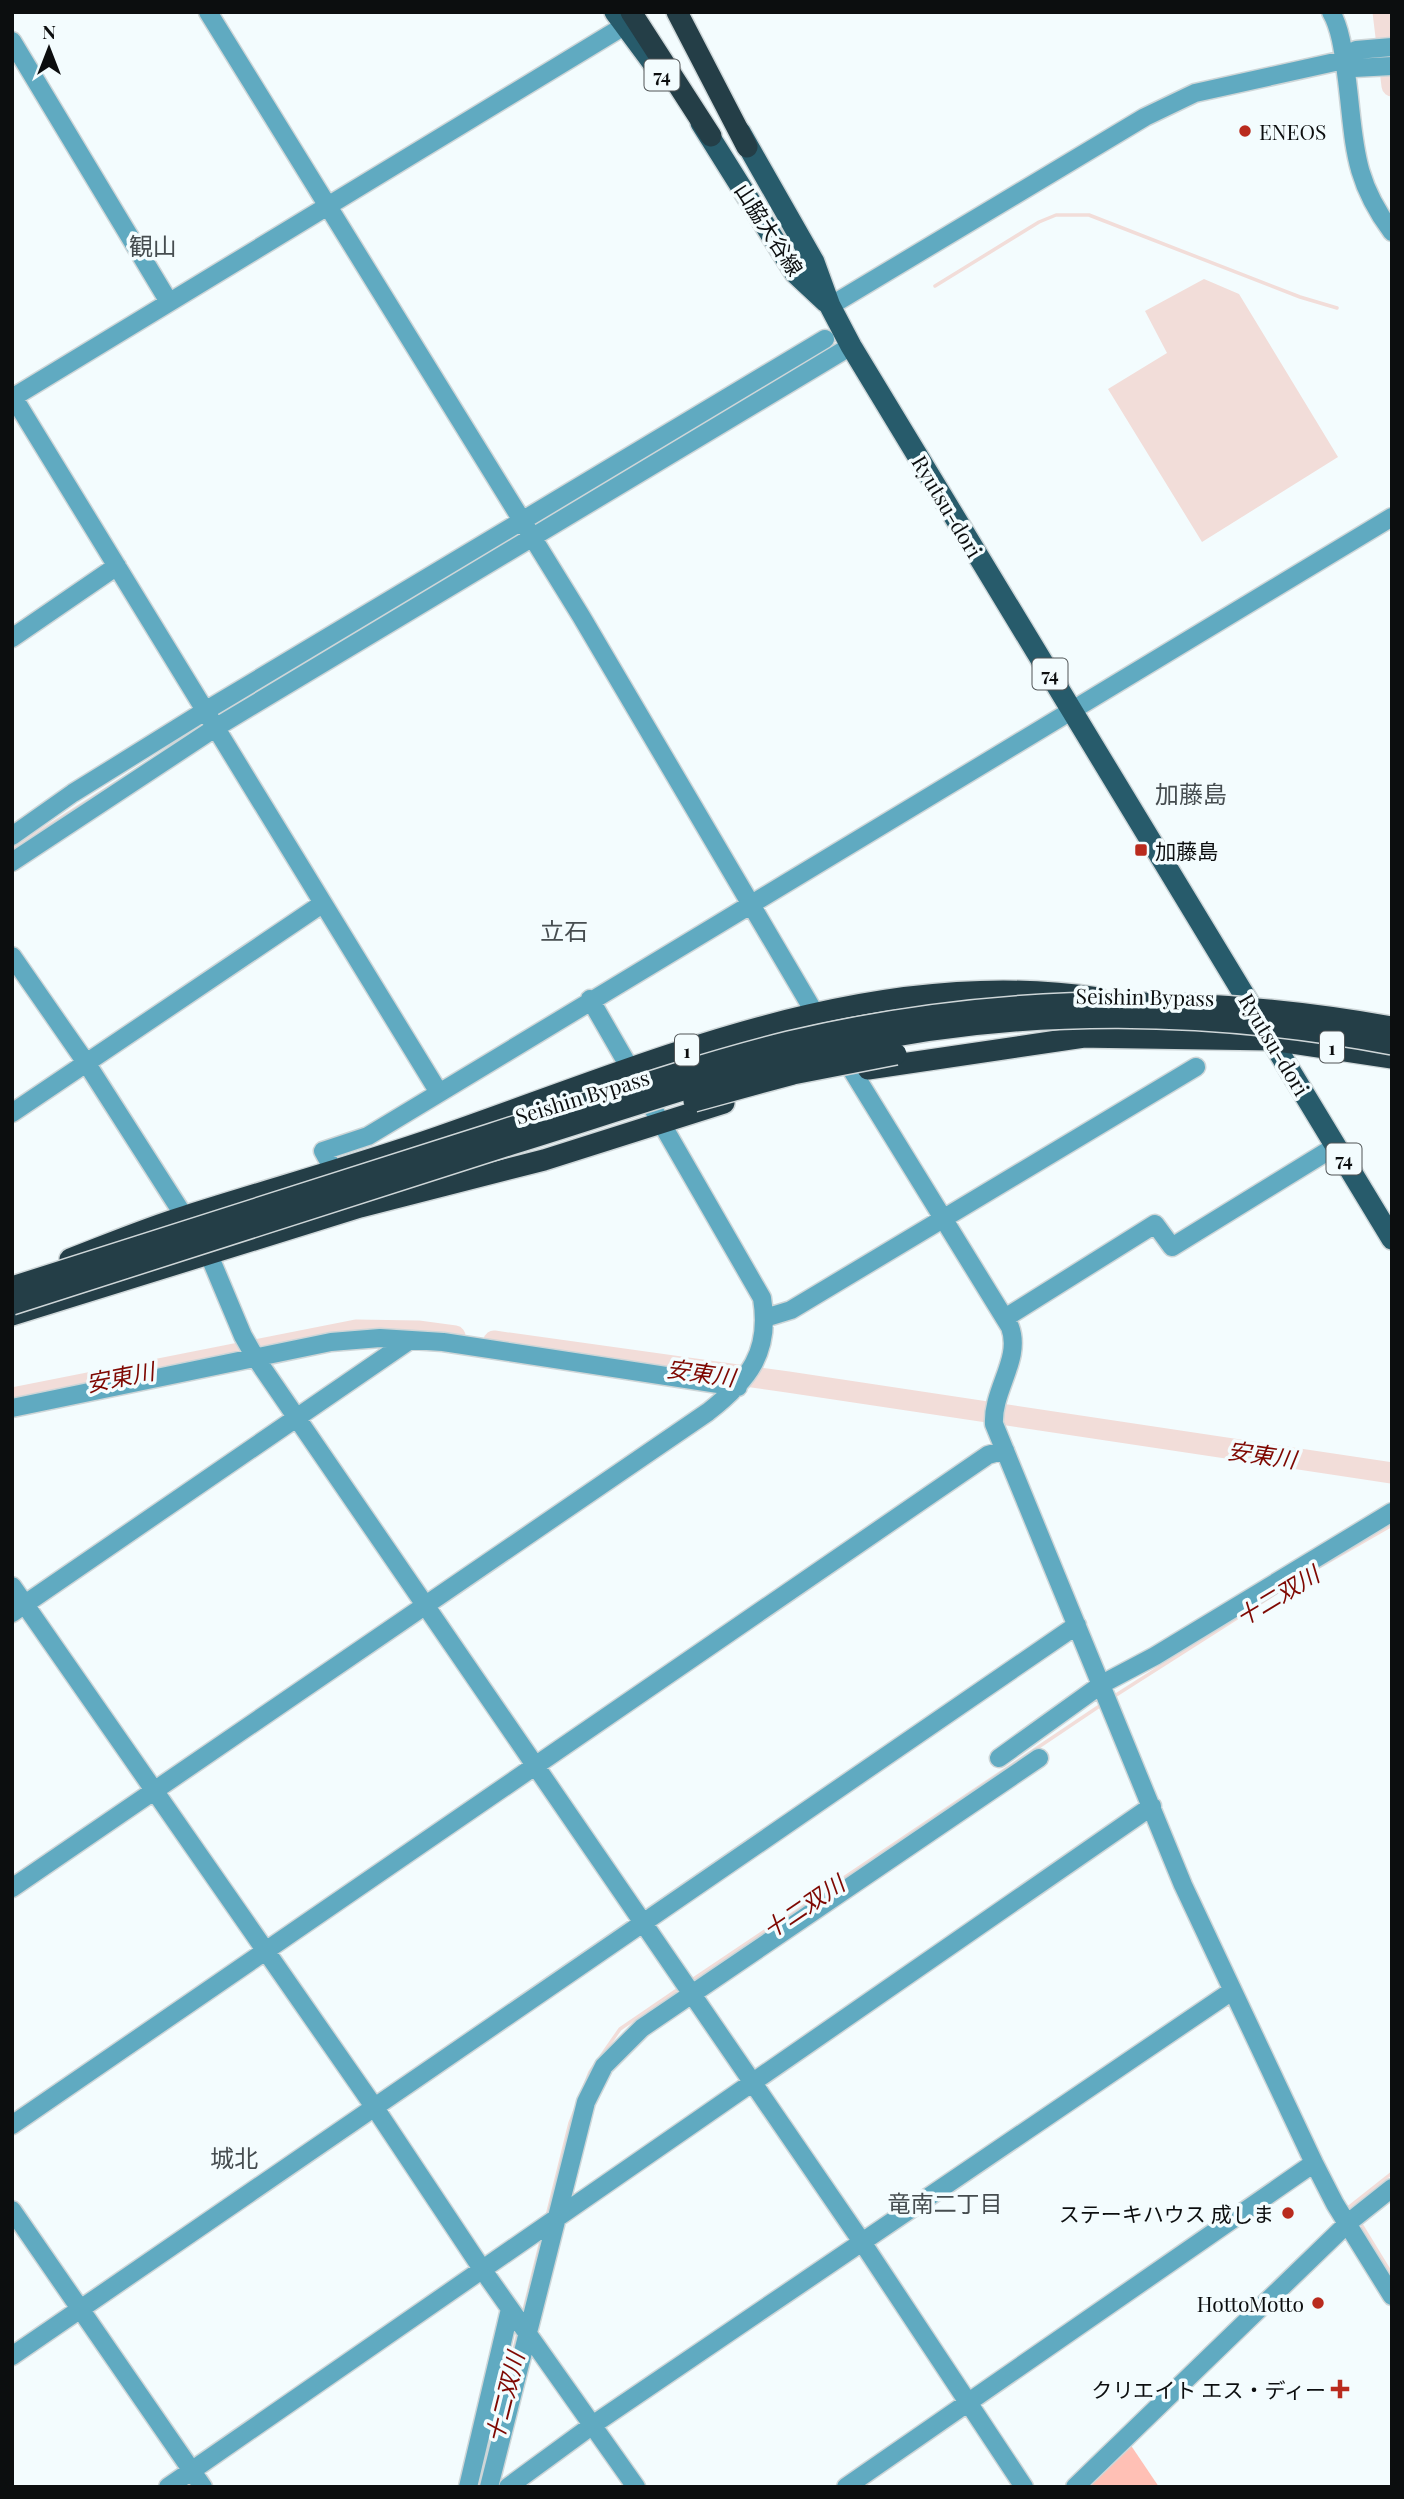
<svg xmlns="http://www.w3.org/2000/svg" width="1404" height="2499" font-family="'Playfair Display','Noto Sans JP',serif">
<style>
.green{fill:#ffc0b5}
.water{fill:#f2ddd9}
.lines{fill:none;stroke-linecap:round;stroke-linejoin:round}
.stream{stroke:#f2ddd9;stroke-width:3.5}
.river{stroke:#f2ddd9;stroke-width:21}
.minor-casing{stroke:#ced6d8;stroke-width:21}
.major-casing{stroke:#ced6d8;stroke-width:24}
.highway-casing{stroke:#ced6d8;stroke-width:24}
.minor{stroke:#60aac1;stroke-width:18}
.major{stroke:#275b6b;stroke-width:21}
.highway{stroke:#243e47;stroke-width:21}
.highway-bridge-casing{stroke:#ced6d8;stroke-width:24;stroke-linecap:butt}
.highway-bridge{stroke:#243e47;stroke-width:21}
.poi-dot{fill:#b92b1e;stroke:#f3fcfe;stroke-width:2.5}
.labels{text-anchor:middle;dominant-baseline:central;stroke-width:7;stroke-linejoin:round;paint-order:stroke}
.shield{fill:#f3fcfe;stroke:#515557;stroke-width:2}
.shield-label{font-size:19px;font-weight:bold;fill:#0c0e0f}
.poi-label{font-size:21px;fill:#0c0e0f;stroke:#f3fcfe;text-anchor:end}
.street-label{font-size:21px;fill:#0c0e0f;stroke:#f3fcfe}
.water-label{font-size:23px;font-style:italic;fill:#7f0802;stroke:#f3fcfe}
.neighbourhood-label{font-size:23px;fill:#464d50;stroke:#f3fcfe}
.quarter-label{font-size:24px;fill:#464d50;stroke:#f3fcfe}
</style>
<rect width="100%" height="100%" fill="#f3fcfe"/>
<path class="green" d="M 1130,2444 L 1159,2487 L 1089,2487 Z"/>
<path class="water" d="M 1204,279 L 1239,294 L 1338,457 L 1202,542 L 1108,389 L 1167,353 L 1145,311 Z"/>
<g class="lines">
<path class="stream" d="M 935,286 L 1039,222 L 1056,215 L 1089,215 L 1300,297 L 1337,308
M 12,849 L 161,754
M 1293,1582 L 1392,1525
M 1113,1697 L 1287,1586
M 689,1982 L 1104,1703
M 1349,2207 L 1392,2173
M 547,2216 L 570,2123 L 590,2072 L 620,2029 L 680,1988
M 1362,2226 L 1392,2275
M 523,2314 L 542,2237
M 504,2393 L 518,2332"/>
<path class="river" d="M 1383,12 L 1392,86
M 494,1341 L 788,1382 L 1392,1473
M 12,1398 L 356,1330 L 418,1331 L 455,1336"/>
<defs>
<path id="minor" d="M 208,12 L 581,616 L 816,1015
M 1331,12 C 1342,31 1344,59 1347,80 C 1355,144 1352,178 1392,232
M 12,41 L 169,302
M 1344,60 L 1356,50 L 1392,47
M 1344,60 L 1354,68 L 1392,66
M 830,306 L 1145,117 L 1195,93 L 1344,60
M 12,395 L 438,1091
M 12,398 L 624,26
M 12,638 L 117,566
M 12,836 L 73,793 L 205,711 L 825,339
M 12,862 L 215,728 L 851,346
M 12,956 L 87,1064 L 209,1255 L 243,1336 L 255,1357 L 862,2242 L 1024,2487
M 853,1072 L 1010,1327 C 1022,1359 992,1390 994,1424 L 1183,1885 L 1314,2163 L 1335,2204 L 1392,2296
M 12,1113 L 322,904
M 334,1171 L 323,1151 L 368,1136 L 1392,517
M 765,1318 L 791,1310 L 1196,1067
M 1005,1318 L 1155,1224 L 1172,1247 L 1336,1146
M 12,1408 L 331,1342 L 380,1338 L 443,1342 L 738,1387
M 12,1586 L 375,2108 L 482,2269 L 636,2487
M 12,1613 L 410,1340
M 999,1758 L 1102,1684 L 1155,1656 L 1392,1512
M 12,1888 L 708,1412 C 749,1380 771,1352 762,1298 L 590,999
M 12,2125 L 988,1455 L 1005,1450
M 12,2210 L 203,2487
M 12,2356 L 1077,1625
M 168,2487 L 1152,1806
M 468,2487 L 510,2309
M 489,2487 L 586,2102 L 604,2066 L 642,2028 L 1039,1758
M 508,2487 L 594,2424 L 1232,1991
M 846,2487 L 1314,2163
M 1075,2487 L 1348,2223 L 1392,2188"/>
<path id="major" d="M 615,12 L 661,74
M 701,123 L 795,273 L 826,302
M 740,132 L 814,262 L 830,306 L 851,346 L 1392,1239"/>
<path id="highway" d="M 631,12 L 711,136
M 677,12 L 747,147
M 1077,1037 L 1272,1040 L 1392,1058
M 868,1069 L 1091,1036
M 70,1259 C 109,1244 147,1228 186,1216 C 270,1189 355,1166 438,1137 C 648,1064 870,963 1098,998
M 12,1315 L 360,1207 L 544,1160 L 724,1103"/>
</defs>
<use href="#minor" class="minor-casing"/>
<use href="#major" class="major-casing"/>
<use href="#highway" class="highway-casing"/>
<use href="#minor" class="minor"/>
<use href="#major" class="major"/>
<use href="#highway" class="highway"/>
<defs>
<path id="highway-bridge" d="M 694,1101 L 793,1074 L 896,1054
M 12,1287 C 171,1236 330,1185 489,1135 C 588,1103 688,1067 789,1042 C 988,995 1191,991 1392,1027
M 12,1304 C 176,1252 339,1199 502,1147 C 616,1112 729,1072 845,1046 C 1024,1006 1213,1010 1392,1044"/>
</defs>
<use href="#highway-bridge" class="highway-bridge-casing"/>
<use href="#highway-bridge" class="highway-bridge"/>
</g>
<g class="poi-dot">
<circle cx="1245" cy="131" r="7"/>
<rect x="1134" y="843" width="14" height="14" rx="3.5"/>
<circle cx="1288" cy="2213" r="7"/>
<circle cx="1318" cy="2303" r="7"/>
<path d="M1336.5 2378.5h7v7h7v7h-7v7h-7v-7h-7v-7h7z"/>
</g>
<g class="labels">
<g class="shield">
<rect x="644.5" y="59.5" width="35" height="31" rx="5"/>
<rect x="1032.5" y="658.5" width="35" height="31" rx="5"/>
<rect x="1320" y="1031.5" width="24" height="31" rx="5"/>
<rect x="675" y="1034.5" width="24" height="31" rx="5"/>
<rect x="1326.5" y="1143.5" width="35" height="31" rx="5"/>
</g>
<g class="shield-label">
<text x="662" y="75">74</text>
<text x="1050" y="674">74</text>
<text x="1332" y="1047">1</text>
<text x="687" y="1050">1</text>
<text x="1344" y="1159">74</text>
</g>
<g class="poi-label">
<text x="1259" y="131" text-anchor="start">ENEOS</text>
<text x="1155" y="850" text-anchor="start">加藤島</text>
<text x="1274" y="2213">ステーキハウス 成しま</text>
<text x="1304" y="2303">HottoMotto</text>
<text x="1326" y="2389">クリエイト エス・ディー</text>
</g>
<g class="street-label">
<text transform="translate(770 229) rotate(57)">山脇大谷線</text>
<text transform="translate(948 506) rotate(59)">Ryutsu-dori</text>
<text transform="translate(1145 996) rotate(1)">Seishin Bypass</text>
<text transform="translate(1275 1044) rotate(59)">Ryutsu-dori</text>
<text transform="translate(582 1096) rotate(-17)">Seishin Bypass</text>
</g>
<g class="water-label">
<text transform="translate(701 1372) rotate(8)">安東川</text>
<text transform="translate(120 1376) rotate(-11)">安東川</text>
<text transform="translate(1262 1454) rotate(8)">安東川</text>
<text transform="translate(1277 1595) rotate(-31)">十二双川</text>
<text transform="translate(803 1906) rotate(-34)">十二双川</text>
<text transform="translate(504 2397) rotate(-76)">十二双川</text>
</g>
<g class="neighbourhood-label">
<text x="945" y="2202">竜南二丁目</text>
</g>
<g class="quarter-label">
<text x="153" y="245">観山</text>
<text x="1191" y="793">加藤島</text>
<text x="564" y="930">立石</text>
<text x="234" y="2157">城北</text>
</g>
</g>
<rect width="1404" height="2499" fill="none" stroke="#0c0e0f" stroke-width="28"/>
<g transform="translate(49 49)" stroke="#f3fcfe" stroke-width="5" paint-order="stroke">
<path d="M0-5L12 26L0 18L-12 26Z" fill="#0c0e0f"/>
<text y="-10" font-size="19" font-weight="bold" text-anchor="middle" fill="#0c0e0f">N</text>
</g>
</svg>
